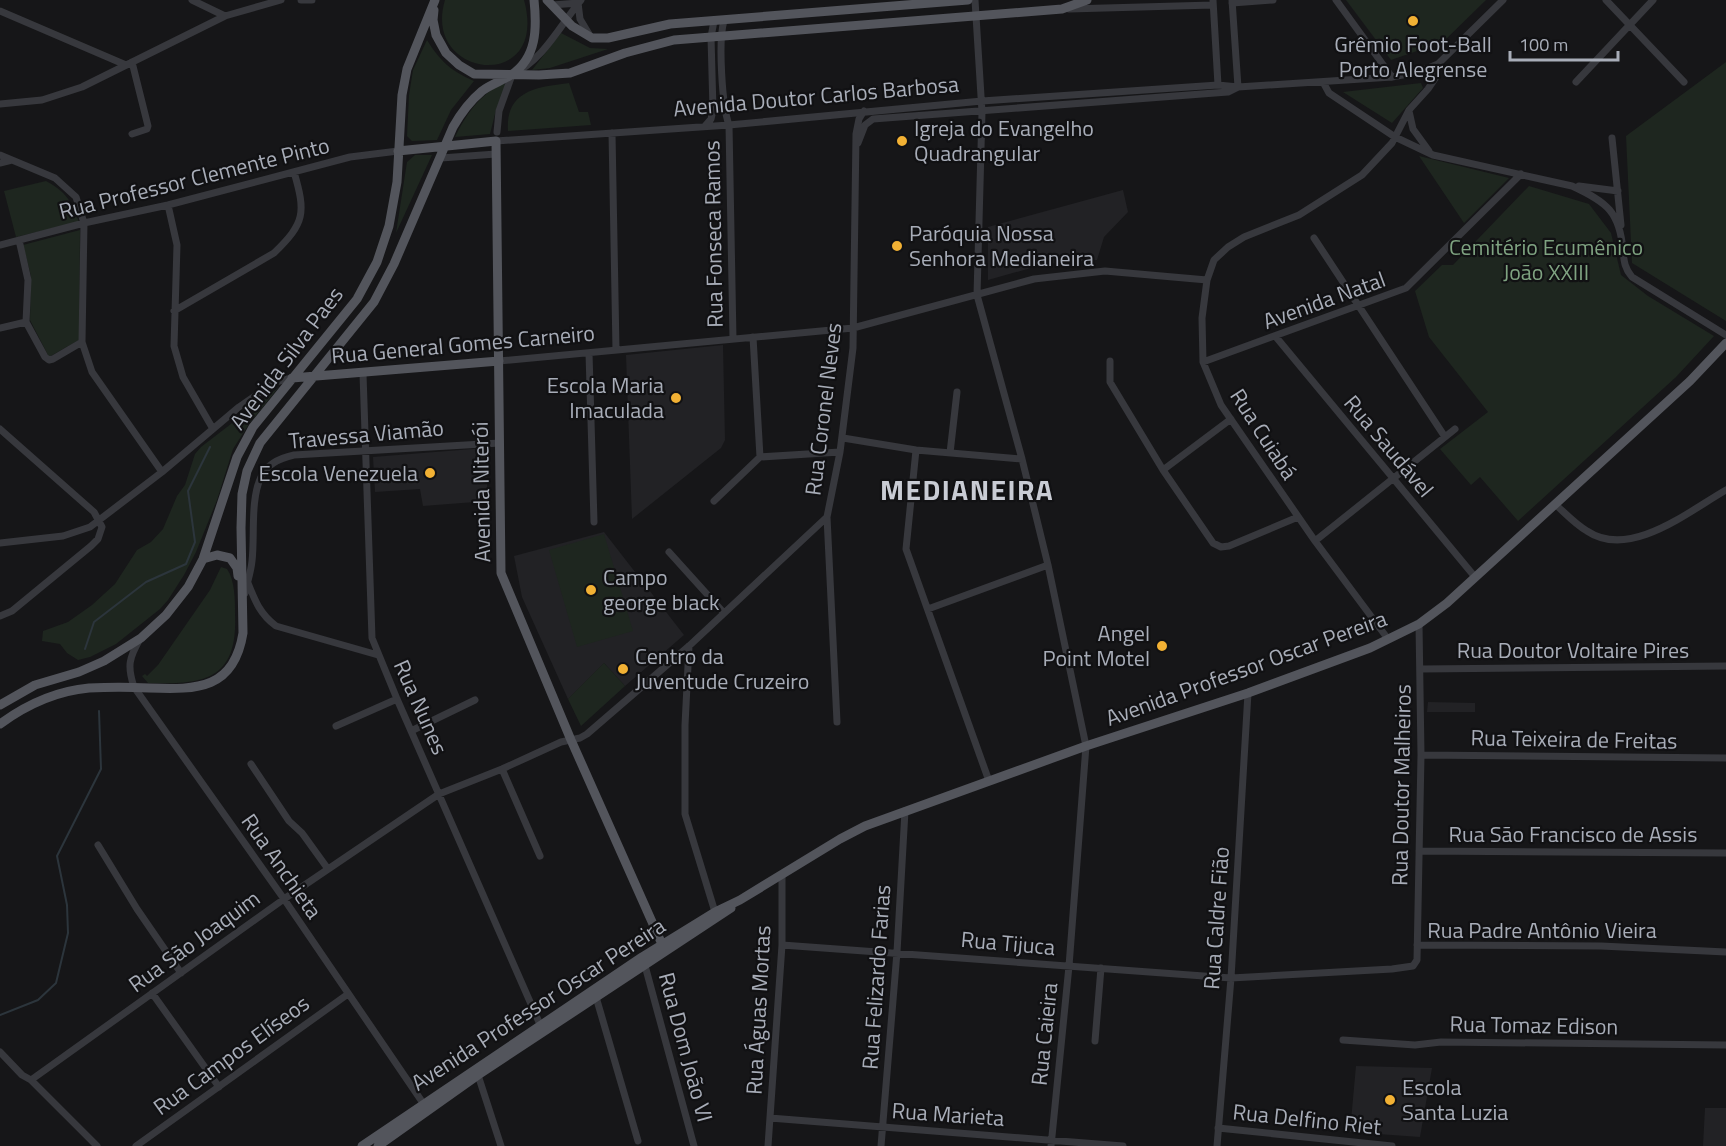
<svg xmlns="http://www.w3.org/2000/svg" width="1726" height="1146" font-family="'Titillium Web',sans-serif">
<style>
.built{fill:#222225}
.green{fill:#1e261f}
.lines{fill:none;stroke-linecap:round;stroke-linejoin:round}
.stream{stroke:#2c353c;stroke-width:2}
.minor{stroke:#37383d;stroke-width:7}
.major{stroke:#53555c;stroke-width:9}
.poi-dot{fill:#f2b134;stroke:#111113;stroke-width:2}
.labels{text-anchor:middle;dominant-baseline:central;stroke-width:4.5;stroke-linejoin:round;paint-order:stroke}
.poi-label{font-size:22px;fill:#a8adb8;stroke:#111113;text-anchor:start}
.street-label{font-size:22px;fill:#a8adb8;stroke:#111113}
.park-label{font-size:22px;fill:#7fa381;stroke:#111113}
.district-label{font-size:28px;font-weight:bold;letter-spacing:1.5px;fill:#c9ccd4;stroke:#111113}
</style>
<rect width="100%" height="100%" fill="#161618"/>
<path class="built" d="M 1123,190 L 1128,212 L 1104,237 L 1097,260 L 1045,264 L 988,280 L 988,227 Z
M 723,345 L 725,440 L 721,448 L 632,519 L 626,355 Z
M 485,448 L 488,501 L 423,506 L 420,489 L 375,492 L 373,457 Z
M 604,532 L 684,635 L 625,686 L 604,663 L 568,699 L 522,597 L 514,556 Z
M 1428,702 L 1475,703 L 1475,712 L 1427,712 Z
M 1356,1066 L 1432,1068 L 1420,1137 L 1350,1132 Z
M 1705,1108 L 1726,1108 L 1726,1146 L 1703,1146 Z"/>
<path class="green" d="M 445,0 L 524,0 C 550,94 421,79 445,0 Z
M 1346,0 L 1486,0 L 1443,42 L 1391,60 Z
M 561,33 L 590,48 L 608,49 L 550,68 L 532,70 Z
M 427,40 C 440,61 451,71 474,81 L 451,110 L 437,140 L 412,141 L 407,136 L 409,95 L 413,70 Z
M 1726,62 L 1726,321 L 1632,263 L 1626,136 Z
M 502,83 L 506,85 L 496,110 L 490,134 L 455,137 C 466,114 479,96 502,83 Z
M 569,83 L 579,112 L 588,112 L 591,125 L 508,131 C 505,90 538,87 569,83 Z
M 1421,83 L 1423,88 L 1392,123 L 1343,92 Z
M 415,155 L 432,155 L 396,233 L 407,162 Z
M 1419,156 L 1509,178 L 1464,223 Z
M 46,181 C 66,192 71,200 79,222 L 16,237 L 4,191 Z
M 1529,186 L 1589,204 L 1611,233 L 1621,275 L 1648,296 L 1714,336 L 1676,377 L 1518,521 L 1480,477 L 1471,485 L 1440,449 L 1488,412 L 1429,337 L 1415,291 L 1442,265 L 1453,265 Z
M 80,230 L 79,340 L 49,357 L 30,320 L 31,276 L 23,245 Z
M 278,388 L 249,424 L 233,449 L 217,500 L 196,552 L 184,575 L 168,600 L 160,609 L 116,644 L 90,657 L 78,660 L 67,653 L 60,644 L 42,641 L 43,631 L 68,622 L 92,605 L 115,584 L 137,550 L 151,542 L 163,529 L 177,496 L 185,485 L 195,454 L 201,447 Z
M 604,534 L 633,631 L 577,647 L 549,550 Z
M 221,567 L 227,569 C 235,580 235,601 235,614 C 238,680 204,685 148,683 L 142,676 L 145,674 L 147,676 L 158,665 L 210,590 Z
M 604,663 L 625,686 L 581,726 L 568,699 Z"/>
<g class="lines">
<path class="stream" d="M 85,649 L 94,622 L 146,582 L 186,564 L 195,542 L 188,491 L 210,447
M 0,1015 L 38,1000 L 56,983 L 68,933 L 67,905 L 57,856 L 101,769 L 99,711"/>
<path class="minor" d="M 192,0 L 225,16
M 301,0 L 312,0
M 975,0 L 982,112 L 977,295 L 1022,459 L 1048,565 L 1086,746 L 1069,966 L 1051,1146
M 1213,0 L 1218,85
M 1232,0 L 1238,87
M 1336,0 L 1392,77
M 1606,0 L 1684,82
M 578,3 L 580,19 L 589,34
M 1232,3 L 1273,0
M 552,5 L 578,3
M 1069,9 L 1213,5
M 0,11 L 126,65
M 724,21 C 718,40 722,106 729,125 L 733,339
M 132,62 L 148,126 L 147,129 L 132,134
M 1323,82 L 1329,93 L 1395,137 L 1433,155 L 1572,186 C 1607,202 1620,212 1623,251 C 1624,262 1625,269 1632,277 L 1726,335
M 1576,82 L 1653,0
M 0,104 L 42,100 L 82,87 L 225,16 L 281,0
M 1409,111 L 1413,129 L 1429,151
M 705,126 L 711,119 L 713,110 L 711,37 L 714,21
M 497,132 L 499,111 L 512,75 C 544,59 559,27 581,0
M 612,133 L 616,350
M 1612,138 L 1621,225
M 496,141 L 729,125 L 982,101 L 1218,85 L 1238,87 L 1392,77 L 1418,72 L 1438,64 L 1503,0
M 858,143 L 865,125 L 873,119 L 1228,92 L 1238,87
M 0,155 L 55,178 L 76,197 L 84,223 L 82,342 L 92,372 L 162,472
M 441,158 L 496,154
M 0,163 L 12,160
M 1579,186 L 1618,191
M 168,205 L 177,245 L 174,346 L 183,377 L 213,429
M 1314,238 L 1445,437
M 19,240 L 28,280 L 26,322 L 45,357 L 49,360 L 53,359 L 82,342
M 0,245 L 84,223 L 168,205 L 350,157 L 398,151
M 174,311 L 274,253 C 305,223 306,213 294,172
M 0,328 L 26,322
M 753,337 L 760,457
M 1276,337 L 1475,577
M 589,353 L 594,522
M 499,361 L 853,328 L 1034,279 L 1105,271 L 1207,280
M 1110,361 L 1110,382 L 1163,470 L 1213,543 L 1221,547 L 1229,546 L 1298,517
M 1203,362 L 1406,288 L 1521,174
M 363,374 L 372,638 L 397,699 L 542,1029
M 0,429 L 94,512 L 102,527 L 98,539 L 91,546 L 12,611 L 0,616
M 843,438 L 916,450 L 1022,459
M 916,450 L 906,549 L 989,781
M 950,453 L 957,392
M 1163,470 L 1231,419
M 714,501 L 760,457 L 840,452
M 1555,504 C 1565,513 1575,524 1587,531 C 1630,560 1689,511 1726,490
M 827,517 L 837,722
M 1315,541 L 1455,429
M 0,543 L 63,536 L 90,527 L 162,472 L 239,407 L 275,382 L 292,378
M 669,552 L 724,613
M 248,583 C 255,601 260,614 276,626 L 378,655
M 245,593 C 247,583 251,572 252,561 C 255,536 250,500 261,477 C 267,464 280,458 294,455 L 500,443
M 928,609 L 1048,565
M 140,639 C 129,658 127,666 134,687 L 284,899 L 425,1106
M 1388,639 L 1315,541 L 1221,405 L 1203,362 L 1202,318 L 1207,280 L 1214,260 L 1228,247 L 1244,237 L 1299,215 L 1362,175 L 1392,143 L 1409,110 L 1428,89 L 1436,77 L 1438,64
M 689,646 L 685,725 L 685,814 L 715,912
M 1421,669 L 1726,666
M 336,726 L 397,699
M 411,731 L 475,700
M 1421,755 L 1726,758
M 251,764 L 289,821 L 302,833 L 328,869
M 502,769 L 540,856
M 98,845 L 137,909 L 181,973
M 1419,851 L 1726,853
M 782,945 L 1231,978 L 1392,969 L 1413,966 L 1417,960 L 1421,755 L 1419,624
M 1417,945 L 1601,946 L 1726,952
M 644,962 L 694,1146
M 152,993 L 219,1087
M 596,997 L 638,1141
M 1343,1040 L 1415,1045 L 1441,1042 L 1726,1045
M 1095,1041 L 1101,968
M 0,1052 L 22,1075 L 31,1080 L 97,1146
M 478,1075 L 501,1146
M 31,1080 L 284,899 L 439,794 L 502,769 L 561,742 L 580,738 L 587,734 L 689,646 L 827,517 L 840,452 L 853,348 L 856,134 L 859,119 L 864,111
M 770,1118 L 1123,1146
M 1218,1128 L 1392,1146
M 136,1146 L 348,994
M 768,1146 L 782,945 L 782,875
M 881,1146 L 897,952 L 905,811
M 1217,1146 L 1231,978 L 1248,693"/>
<path class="major" d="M 547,0 L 572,26 L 592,38 L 608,38 L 670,24 L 968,0
M 434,10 L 433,20 L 436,35 L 446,53 L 459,65 L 474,74 L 539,75 L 570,73 L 625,53 L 674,40 L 1062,9 L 1087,0
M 398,151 L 496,141 L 501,573 L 571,740 L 665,951
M 292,378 L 499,361
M 203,559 L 217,555 L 230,558 L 237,568 L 238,576
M 0,705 L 35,685 L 79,672 L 104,661 L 141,638 L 166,615 L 188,587 L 203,559 L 237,457 L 253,427 L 357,299 L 377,262 L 389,226 L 397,182 L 402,95 L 407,69 L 435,0
M 0,724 C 26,705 56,691 89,688 C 109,687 129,687 149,688 C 198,690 234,689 243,633 L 241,528 L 242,494 L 247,471 L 260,443 L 374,302 L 394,264 L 453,127 C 461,113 470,101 482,91 C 491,84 502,81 511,75 C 537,58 537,28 534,0
M 362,1146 L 642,957 L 715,912 L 740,900 L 840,839 L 865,826 L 1086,746 L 1248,693 L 1370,648 L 1419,624 L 1447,603 L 1690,381 L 1726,343
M 378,1146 L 478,1075 L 731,908"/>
</g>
<g class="poi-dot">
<circle cx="1413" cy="21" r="6"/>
<circle cx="902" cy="141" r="6"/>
<circle cx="897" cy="246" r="6"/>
<circle cx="676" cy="398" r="6"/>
<circle cx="430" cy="473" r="6"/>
<circle cx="591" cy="590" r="6"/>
<circle cx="1162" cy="646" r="6"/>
<circle cx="623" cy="669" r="6"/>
<circle cx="1390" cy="1100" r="6"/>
</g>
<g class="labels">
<g class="poi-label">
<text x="1413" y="44" text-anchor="middle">Grêmio Foot-Ball<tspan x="1413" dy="25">Porto Alegrense</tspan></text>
<text x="914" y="128">Igreja do Evangelho<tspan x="914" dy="25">Quadrangular</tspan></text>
<text x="909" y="233">Paróquia Nossa<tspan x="909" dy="25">Senhora Medianeira</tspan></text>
<text x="664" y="385" text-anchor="end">Escola Maria<tspan x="664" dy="25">Imaculada</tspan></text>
<text x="418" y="473" text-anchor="end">Escola Venezuela</text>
<text x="603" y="577">Campo<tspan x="603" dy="25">george black</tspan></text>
<text x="1150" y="633" text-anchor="end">Angel<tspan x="1150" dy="25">Point Motel</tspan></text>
<text x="635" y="656">Centro da<tspan x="635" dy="25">Juventude Cruzeiro</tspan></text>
<text x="1402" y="1087">Escola<tspan x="1402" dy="25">Santa Luzia</tspan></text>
</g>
<g class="street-label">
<text transform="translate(816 96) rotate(-5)">Avenida Doutor Carlos Barbosa</text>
<text transform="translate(194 178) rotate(-14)">Rua Professor Clemente Pinto</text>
<text transform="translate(713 234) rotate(-91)">Rua Fonseca Ramos</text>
<text transform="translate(1324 300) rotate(-20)">Avenida Natal</text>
<text transform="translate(463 344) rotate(-5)">Rua General Gomes Carneiro</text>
<text transform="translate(286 358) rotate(-53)">Avenida Silva Paes</text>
<text transform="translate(823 409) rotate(-83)">Rua Coronel Neves</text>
<text transform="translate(366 434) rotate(-5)">Travessa Viamão</text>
<text transform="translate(1264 434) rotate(57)">Rua Cuiabá</text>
<text transform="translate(1389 446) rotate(50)">Rua Saudável</text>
<text transform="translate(481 492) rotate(-91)">Avenida Niterói</text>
<text x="1573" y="650">Rua Doutor Voltaire Pires</text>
<text transform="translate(1246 668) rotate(-20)">Avenida Professor Oscar Pereira</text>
<text transform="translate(421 707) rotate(66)">Rua Nunes</text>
<text transform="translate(1574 739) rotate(1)">Rua Teixeira de Freitas</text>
<text transform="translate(1401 785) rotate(-89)">Rua Doutor Malheiros</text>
<text x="1573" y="834">Rua São Francisco de Assis</text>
<text transform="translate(282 866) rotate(55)">Rua Anchieta</text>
<text transform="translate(1216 918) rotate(-86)">Rua Caldre Fião</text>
<text x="1542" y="930">Rua Padre Antônio Vieira</text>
<text transform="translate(194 941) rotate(-36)">Rua São Joaquim</text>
<text transform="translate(1008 943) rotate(5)">Rua Tijuca</text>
<text transform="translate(876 977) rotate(-86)">Rua Felizardo Farias</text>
<text transform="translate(538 1004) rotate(-33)">Avenida Professor Oscar Pereira</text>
<text transform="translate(758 1010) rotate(-87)">Rua Águas Mortas</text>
<text transform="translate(1534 1025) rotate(1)">Rua Tomaz Edison</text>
<text transform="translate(1044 1034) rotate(-84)">Rua Caieira</text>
<text transform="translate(686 1047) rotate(75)">Rua Dom João VI</text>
<text transform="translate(231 1055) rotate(-36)">Rua Campos Elíseos</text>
<text transform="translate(948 1114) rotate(4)">Rua Marieta</text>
<text transform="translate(1307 1119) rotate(6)">Rua Delfino Riet</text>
</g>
<g class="park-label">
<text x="1546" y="247">Cemitério Ecumênico<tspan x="1546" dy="25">João XXIII</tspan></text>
</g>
<g class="district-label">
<text x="967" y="489">MEDIANEIRA</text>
</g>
</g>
<path d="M1510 51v9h108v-9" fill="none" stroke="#a8adb8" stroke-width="3"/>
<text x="1519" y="51" font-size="18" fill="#a8adb8" stroke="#111113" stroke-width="4.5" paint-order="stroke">100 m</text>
</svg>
